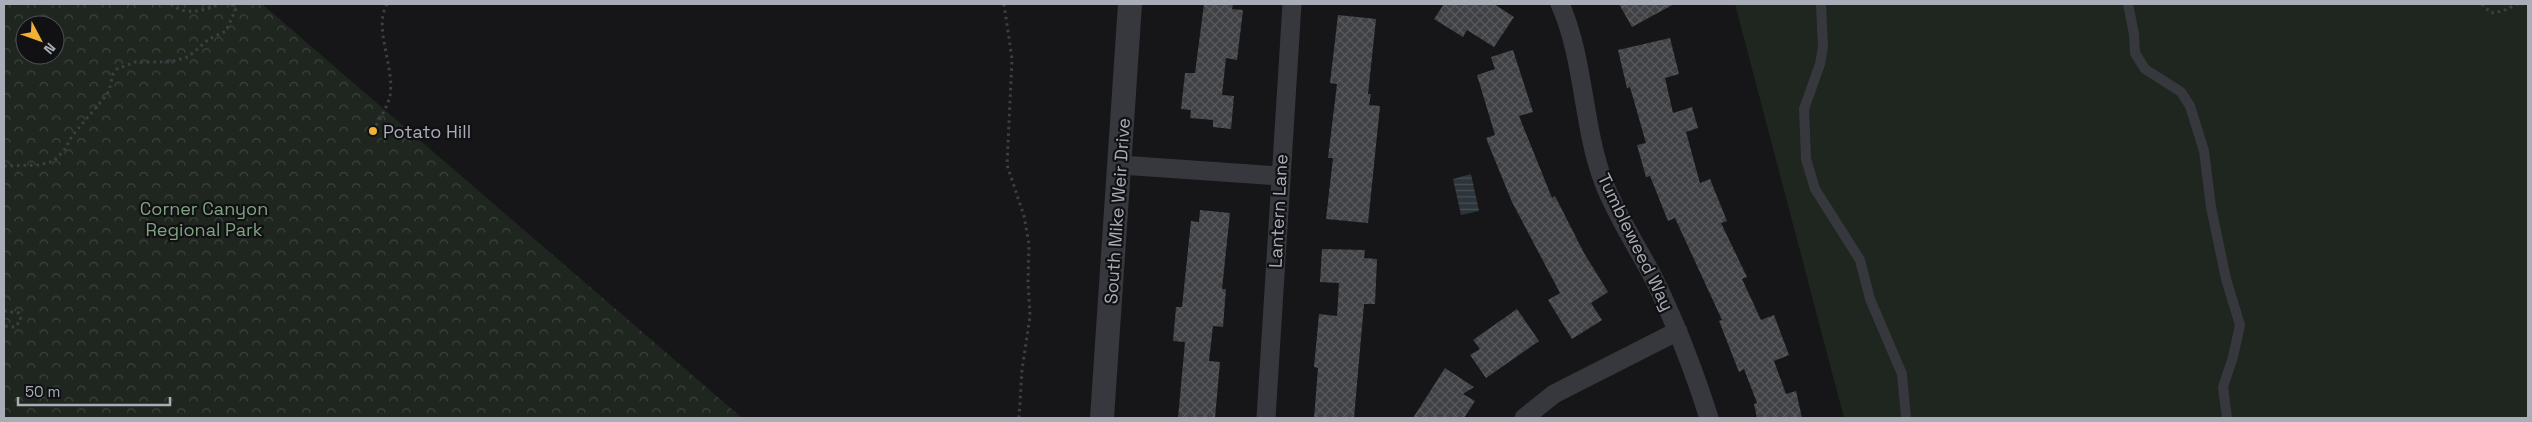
<svg xmlns="http://www.w3.org/2000/svg" width="2532" height="422" font-family="'Space Grotesk',sans-serif">
<style>
.grass{fill:#1e261f}
.park{fill:url(#park-crowns);fill-rule:evenodd}
.water{fill:url(#water-rules)}
.building{fill:url(#building-cross-hatch)}
.lines{fill:none;stroke-linecap:round;stroke-linejoin:round}
.path{stroke:#3d3f44;stroke-width:3;stroke-dasharray:2.5 4;stroke-linecap:butt}
.service{stroke:#37383d;stroke-width:10}
.minor{stroke:#37383d;stroke-width:19}
.tertiary{stroke:#37383d;stroke-width:24}
.poi-dot{fill:#f2b134;stroke:#111113;stroke-width:2}
.labels{text-anchor:middle;dominant-baseline:central;stroke-width:4.5;stroke-linejoin:round;paint-order:stroke}
.poi-label{font-size:18px;fill:#a8adb8;stroke:#111113;text-anchor:start}
.park-label{font-size:18px;fill:#7fa381;stroke:#111113}
.street-label{font-size:18px;fill:#a8adb8;stroke:#111113}
</style>
<defs>
<pattern id="park-crowns" width="20" height="18" patternUnits="userSpaceOnUse" patternTransform="scale(1.25)"><rect width="20" height="18" fill="#1e261f"/><path d="M2 6a3 3 0 1 1 6 0M12 15a3 3 0 1 1 6 0" fill="none" stroke="#3c433d"/></pattern>
<pattern id="water-rules" width="6" height="5" patternUnits="userSpaceOnUse" patternTransform="scale(1.25)"><rect width="6" height="5" fill="#2c353c"/><path d="M0 2.5h6" fill="none" stroke="#485056"/></pattern>
<pattern id="building-cross-hatch" width="8" height="8" patternUnits="userSpaceOnUse" patternTransform="scale(1.25)"><rect width="8" height="8" fill="#404145"/><path d="M0 0l8 8M0 8l8-8" fill="none" stroke="#595a5e"/></pattern>
</defs>
<rect width="100%" height="100%" fill="#161618"/>
<path class="grass" d="M 1735,4 L 2528,4 L 2528,418 L 1844,418 Z"/>
<path class="park" d="M 4,4 L 262,4 L 742,418 L 4,418 ZM 25,25 L 55,25 L 55,55 L 25,55 Z"/>
<path class="water" d="M 1471,174 L 1479,211 L 1461,215 L 1453,179 Z"/>
<path class="building" d="M 1204,4 L 1233,4 L 1232,9 L 1243,10 L 1237,60 L 1226,58 L 1222,95 L 1234,96 L 1231,129 L 1213,127 L 1213,120 L 1190,118 L 1191,110 L 1181,109 L 1185,73 L 1195,73 Z
M 1444,4 L 1494,4 L 1514,17 L 1494,47 L 1467,30 L 1463,37 L 1434,19 Z
M 1619,4 L 1674,4 L 1632,27 Z
M 1338,15 L 1376,19 L 1368,94 L 1371,94 L 1369,105 L 1380,106 L 1368,223 L 1326,219 L 1333,158 L 1328,158 L 1337,84 L 1330,83 Z
M 1670,38 L 1679,74 L 1665,78 L 1673,113 L 1692,107 L 1698,128 L 1686,132 L 1700,183 L 1710,179 L 1727,221 L 1721,223 L 1747,277 L 1742,279 L 1761,320 L 1774,315 L 1789,355 L 1774,361 L 1786,394 L 1796,391 L 1802,418 L 1757,418 L 1754,404 L 1757,403 L 1744,369 L 1739,372 L 1719,321 L 1722,320 L 1675,218 L 1668,221 L 1650,176 L 1646,177 L 1637,145 L 1646,143 L 1630,87 L 1627,88 L 1618,50 Z
M 1513,50 L 1533,112 L 1519,116 L 1552,198 L 1555,196 L 1584,253 L 1608,292 L 1591,303 L 1602,320 L 1572,339 L 1548,300 L 1560,293 L 1512,202 L 1486,138 L 1495,135 L 1477,75 L 1495,69 L 1491,57 Z
M 1200,210 L 1230,213 L 1222,289 L 1226,289 L 1223,327 L 1213,326 L 1209,361 L 1220,362 L 1215,418 L 1178,418 L 1185,342 L 1173,341 L 1176,307 L 1182,307 L 1191,221 L 1199,222 Z
M 1322,249 L 1365,250 L 1364,258 L 1377,259 L 1375,304 L 1364,304 L 1354,418 L 1314,418 L 1318,368 L 1314,367 L 1319,314 L 1337,316 L 1339,283 L 1320,282 Z
M 1517,309 L 1539,341 L 1486,378 L 1470,355 L 1480,349 L 1473,340 Z
M 1445,368 L 1474,387 L 1463,394 L 1475,401 L 1464,418 L 1413,418 Z"/>
<g class="lines">
<path class="path" d="M 171,4 C 186,17 204,10 221,4
M 232,4 L 235,11
M 1004,4 L 1012,59 L 1007,165 L 1024,216 L 1029,244 L 1028,282 L 1030,316 L 1022,370 L 1019,418
M 2482,4 L 2491,13 L 2503,11 L 2517,4
M 373,131 C 379,120 387,108 390,96 C 395,67 373,28 387,4
M 4,166 L 39,165 L 54,161 L 65,149 L 72,136 L 104,98 L 109,91 L 113,74 L 117,69 L 135,62 L 170,62 L 188,57 L 209,39 L 226,31 L 238,4
M 4,311 L 19,313 L 21,320 L 15,327 L 4,326"/>
<path class="service" d="M 1821,4 L 1823,47 L 1820,64 L 1804,109 L 1806,159 L 1815,189 L 1860,260 L 1870,299 L 1902,374 L 1906,418
M 2128,4 L 2134,34 L 2135,53 L 2145,69 L 2181,92 L 2190,106 L 2204,151 L 2211,207 L 2226,279 L 2240,325 L 2233,357 L 2223,387 L 2227,418"/>
<path class="minor" d="M 1560,4 C 1585,60 1582,126 1604,183 C 1617,217 1639,249 1655,281 C 1677,326 1694,371 1709,418
M 1121,165 L 1280,176
M 1266,418 L 1292,4
M 1524,418 L 1554,394 L 1678,331"/>
<path class="tertiary" d="M 1102,418 L 1130,4"/>
</g>
<circle class="poi-dot" cx="373" cy="131" r="5"/>
<g class="labels">
<g class="poi-label">
<text x="383" y="131">Potato Hill</text>
</g>
<g class="park-label">
<text x="204" y="208">Corner Canyon<tspan x="204" dy="21">Regional Park</tspan></text>
</g>
<g class="street-label">
<text transform="translate(1117 211) rotate(-86)">South Mike Weir Drive</text>
<text transform="translate(1278 211) rotate(-87)">Lantern Lane</text>
<text transform="translate(1636 242) rotate(64)">Tumbleweed Way</text>
</g>
</g>
<rect width="2532" height="422" fill="none" stroke="#a8adb8" stroke-width="10"/>
<g transform="translate(40 40) rotate(131)"><circle r="24" fill="#111113" stroke="#4d4f55"/>
<path d="M0-4L9 19L0 12L-9 19Z" fill="#f2b134"/>
<text y="-8" font-size="14" font-weight="bold" text-anchor="middle" fill="#a8adb8">N</text>
</g>
<path d="M18 397v8h152v-8" fill="none" stroke="#a8adb8" stroke-width="2.5"/>
<text x="25" y="397" font-size="15" fill="#a8adb8" stroke="#111113" stroke-width="4" paint-order="stroke">50 m</text>
</svg>
